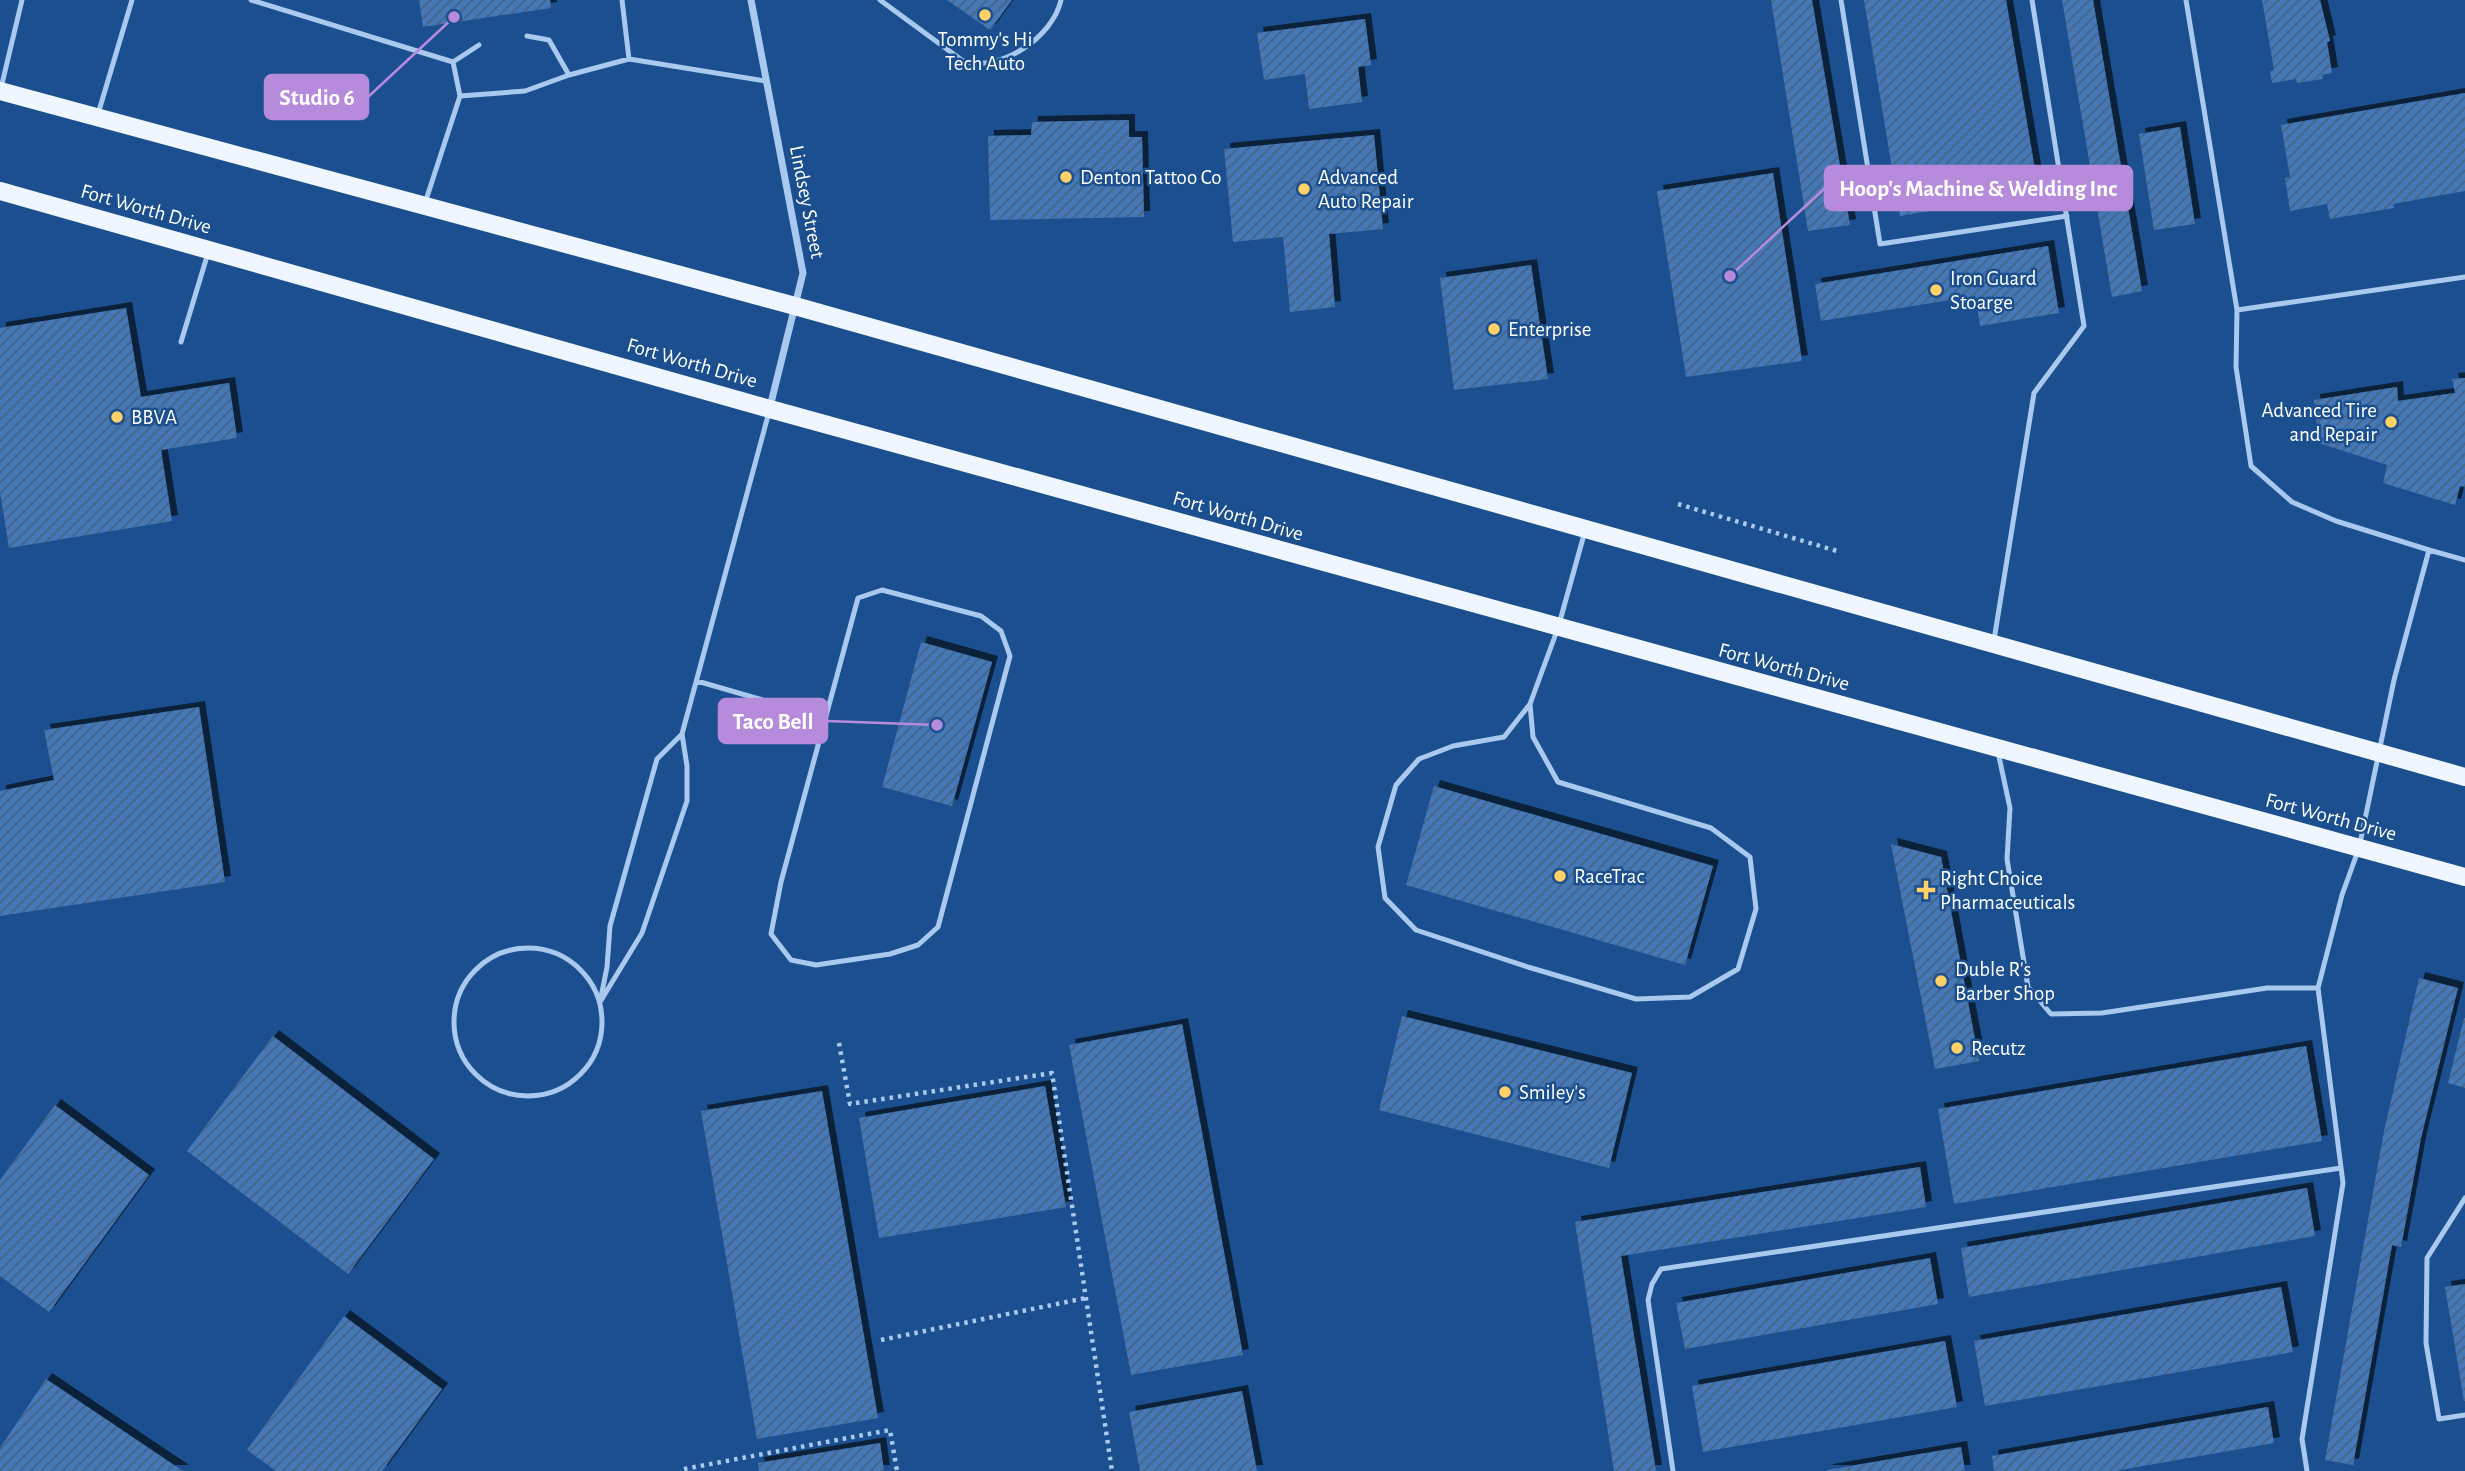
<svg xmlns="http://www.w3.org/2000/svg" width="2465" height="1471" font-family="'Alegreya Sans',sans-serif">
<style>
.building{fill:url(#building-hatch);filter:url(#shadow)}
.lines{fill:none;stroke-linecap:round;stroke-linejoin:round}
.path{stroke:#a9c9ee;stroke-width:4.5;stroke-dasharray:3.5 5;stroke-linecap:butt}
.lane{stroke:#a9c9ee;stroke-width:5}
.street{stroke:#a9c9ee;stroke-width:7}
.primary{stroke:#f0f6ff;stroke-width:18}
.poi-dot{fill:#ffd166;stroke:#1b4f8f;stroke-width:2.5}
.labels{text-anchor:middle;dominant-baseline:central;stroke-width:5;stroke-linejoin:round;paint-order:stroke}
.poi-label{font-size:21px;fill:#fff;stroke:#1b4f8f;text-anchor:start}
.street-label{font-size:21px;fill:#fff;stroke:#1b4f8f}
.leader{fill:none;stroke:#b68bdc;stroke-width:2.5}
.callout-dot{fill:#b68bdc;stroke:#1b4f8f;stroke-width:2.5}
.callout{fill:#b68bdc;stroke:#b68bdc;stroke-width:2.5}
.callout-label{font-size:23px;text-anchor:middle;font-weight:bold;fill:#fff}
</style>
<defs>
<pattern id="building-hatch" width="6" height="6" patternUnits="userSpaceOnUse" patternTransform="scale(1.75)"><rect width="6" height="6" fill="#4478b7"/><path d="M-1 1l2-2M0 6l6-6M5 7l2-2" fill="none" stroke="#486282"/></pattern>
<filter id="shadow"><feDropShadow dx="6" dy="-6" stdDeviation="0" flood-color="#0009"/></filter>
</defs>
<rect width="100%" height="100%" fill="#1b4f8f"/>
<path class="building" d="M 419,0 L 550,0 L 551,8 L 423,27 Z
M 947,0 L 1012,0 L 990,30 Z
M 1771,0 L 1812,0 L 1850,225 L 1808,231 Z
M 1864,0 L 2006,0 L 2039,193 L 1900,216 Z
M 2062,0 L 2093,0 L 2142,291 L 2112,297 Z
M 2262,0 L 2320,0 L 2330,41 L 2327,42 L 2332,73 L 2322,75 L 2323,79 L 2297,83 L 2296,79 L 2272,83 L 2270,71 L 2274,70 Z
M 1365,19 L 1371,65 L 1358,67 L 1362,102 L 1309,109 L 1305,74 L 1264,80 L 1257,33 Z
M 2465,93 L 2465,191 L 2393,204 L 2394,208 L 2330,219 L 2327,204 L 2290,211 L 2285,178 L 2290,177 L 2281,125 Z
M 1129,120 L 1129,137 L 1142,137 L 1144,217 L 990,220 L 988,136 L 1031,135 L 1032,122 Z
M 2180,127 L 2195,224 L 2154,230 L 2139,134 Z
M 1374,135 L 1383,229 L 1329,234 L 1335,307 L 1290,312 L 1283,237 L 1233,242 L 1224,149 Z
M 1773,173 L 1802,361 L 1686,377 L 1657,191 Z
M 2048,246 L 2059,313 L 1980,326 L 1975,296 L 1821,321 L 1815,284 Z
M 1531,265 L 1548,379 L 1454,390 L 1440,278 Z
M 126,308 L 141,397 L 229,383 L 237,438 L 161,450 L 172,521 L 9,548 L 0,492 L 0,328 Z
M 2465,378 L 2465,487 L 2460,486 L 2455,505 L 2383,483 L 2387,465 L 2319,443 L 2314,400 L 2397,387 L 2398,401 L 2455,393 L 2452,379 Z
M 921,642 L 992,662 L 952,806 L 882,787 Z
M 199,707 L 225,882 L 0,916 L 0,791 L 54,780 L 44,730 Z
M 1434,786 L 1713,866 L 1685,965 L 1406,885 Z
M 1891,844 L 1941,857 L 1979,1061 L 1935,1069 Z
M 2419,978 L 2458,988 L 2421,1138 L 2401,1247 L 2392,1245 L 2353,1465 L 2325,1460 L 2384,1131 Z
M 1402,1016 L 1632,1073 L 1609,1168 L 1379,1110 Z
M 2464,1018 L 2465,1018 L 2465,1088 L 2448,1083 Z
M 1182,1024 L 1243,1355 L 1131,1375 L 1069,1045 Z
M 273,1036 L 434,1159 L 348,1274 L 187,1151 Z
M 2306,1046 L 2322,1141 L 1954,1204 L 1938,1109 Z
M 1045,1086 L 1066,1207 L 879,1238 L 859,1118 Z
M 822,1091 L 878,1418 L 757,1439 L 701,1111 Z
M 55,1105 L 149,1175 L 49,1312 L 0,1276 L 0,1180 Z
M 1920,1167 L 1926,1207 L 1621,1256 L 1656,1471 L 1614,1471 L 1575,1222 Z
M 2307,1188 L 2315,1236 L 1969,1297 L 1961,1248 Z
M 1930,1258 L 1938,1304 L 1685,1349 L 1676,1303 Z
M 2465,1284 L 2465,1401 L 2464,1401 L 2445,1287 Z
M 2281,1287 L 2293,1352 L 1985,1406 L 1974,1341 Z
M 344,1316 L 442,1389 L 382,1471 L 276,1471 L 247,1450 Z
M 1945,1341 L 1957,1407 L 1703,1452 L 1692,1386 Z
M 46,1379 L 183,1471 L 0,1471 L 0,1448 Z
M 1242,1391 L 1257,1471 L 1140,1471 L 1129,1412 Z
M 2268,1407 L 2274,1443 L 2115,1471 L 1994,1471 L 1992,1456 Z
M 880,1443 L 884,1471 L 759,1471 L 758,1463 Z
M 1961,1447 L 1965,1471 L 1827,1471 L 1827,1470 Z"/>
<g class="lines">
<path class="path" d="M 1678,504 L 1837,551
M 839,1043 L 850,1104 L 1052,1073 L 1112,1471
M 881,1340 L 1086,1298
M 684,1469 L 890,1430 L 897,1471"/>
<path class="lane" d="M 251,0 L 453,62 L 460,96
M 622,0 L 629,59 L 766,81
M 880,0 L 963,61 C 1000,73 1053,37 1061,0
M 1841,0 L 1880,244 L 2067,216
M 2186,0 L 2237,310
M 527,36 L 549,40 L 569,75
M 453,62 L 479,45
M 1,88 L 22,0
M 98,114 L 132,0
M 425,203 L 460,96 L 525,91 L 569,75 L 629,59
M 181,342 L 208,253
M 2429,550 L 2465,560
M 882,590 L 981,616 L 1001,631 L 1010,656 L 938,927 L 918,945 L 890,954 L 816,965 L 791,960 L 771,934 L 781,882 L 858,598 Z
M 1994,640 L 2034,393 L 2084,326 L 2032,0
M 697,681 L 825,718
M 1530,704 L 1533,737 L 1558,782 L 1711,828 L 1750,857 L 1756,909 L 1738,969 L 1690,997 L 1636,999 L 1528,967 L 1416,930 L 1385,898 L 1378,847 L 1396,785 L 1419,759 L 1453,746 L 1504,737 L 1530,704 L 1558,628 L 1585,531
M 1998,752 L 2010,808 L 2007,859 L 2028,987 L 2051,1014 L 2102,1013 L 2267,988 L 2318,988 L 2342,895 L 2359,848 L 2394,680 L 2429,550 L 2336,521 L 2292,502 L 2251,466 L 2236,367 L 2237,310 L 2465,277
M454 1022a74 74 0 1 1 148 0a74 74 0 1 1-148 0Z
M 601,997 L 607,967 L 610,926 L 657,759 L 682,734
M 600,1002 L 642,933 L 687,801 L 687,766 L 682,734 L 769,412
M 2465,1198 L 2427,1258 L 2426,1343 L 2439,1419 L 2465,1415
M 1673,1471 L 1648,1300 L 1652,1284 L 1661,1269 L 2341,1168
M 2307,1471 L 2302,1439 L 2343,1183 L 2318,988"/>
<path class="street" d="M 751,0 L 803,273 L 770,407"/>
<path class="primary" d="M 0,91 L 795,306 L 2465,777
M 0,191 L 770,409 L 2465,877"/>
</g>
<g class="poi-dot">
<circle cx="985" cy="15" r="7"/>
<circle cx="1066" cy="177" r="7"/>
<circle cx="1304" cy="189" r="7"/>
<circle cx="1936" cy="290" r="7"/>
<circle cx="1494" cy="329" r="7"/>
<circle cx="117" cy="417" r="7"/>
<circle cx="2391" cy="422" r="7"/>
<circle cx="1560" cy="876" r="7"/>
<path d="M1922.5 879.5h7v7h7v7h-7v7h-7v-7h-7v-7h7z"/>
<circle cx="1941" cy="981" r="7"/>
<circle cx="1957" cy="1048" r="7"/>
<circle cx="1505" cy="1092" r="7"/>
</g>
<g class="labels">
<g class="poi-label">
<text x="985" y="39" text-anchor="middle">Tommy's Hi<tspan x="985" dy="24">Tech Auto</tspan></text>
<text x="1080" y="177">Denton Tattoo Co</text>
<text x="1318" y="177">Advanced<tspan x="1318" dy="24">Auto Repair</tspan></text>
<text x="1950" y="278">Iron Guard<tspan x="1950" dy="24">Stoarge</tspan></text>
<text x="1508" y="329">Enterprise</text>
<text x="2377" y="410" text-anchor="end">Advanced Tire<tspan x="2377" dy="24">and Repair</tspan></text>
<text x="131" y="417">BBVA</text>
<text x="1574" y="876">RaceTrac</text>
<text x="1940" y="878">Right Choice<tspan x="1940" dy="24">Pharmaceuticals</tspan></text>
<text x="1955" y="969">Duble R's<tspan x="1955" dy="24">Barber Shop</tspan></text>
<text x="1971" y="1048">Recutz</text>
<text x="1519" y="1092">Smiley's</text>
</g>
<g class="street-label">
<text transform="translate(807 202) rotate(79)">Lindsey Street</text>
<text transform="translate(146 209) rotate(16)">Fort Worth Drive</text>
<text transform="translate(692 363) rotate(16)">Fort Worth Drive</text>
<text transform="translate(1238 516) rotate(16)">Fort Worth Drive</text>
<text transform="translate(1784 667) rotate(15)">Fort Worth Drive</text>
<text transform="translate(2331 817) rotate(15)">Fort Worth Drive</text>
</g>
</g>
<path class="leader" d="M454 17L368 97M1730 276L1825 188M937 725L827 721"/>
<g class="callout-dot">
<circle cx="454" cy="17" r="7"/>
<circle cx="1730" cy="276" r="7"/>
<circle cx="937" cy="725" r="7"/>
</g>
<g class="callout">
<rect x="265" y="75" width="103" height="44" rx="7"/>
<rect x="1825" y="166" width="307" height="44" rx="7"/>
<rect x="719" y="699" width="108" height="44" rx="7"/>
</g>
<g class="callout-label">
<text x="317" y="105">Studio 6</text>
<text x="1978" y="196">Hoop's Machine &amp; Welding Inc</text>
<text x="773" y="729">Taco Bell</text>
</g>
</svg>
